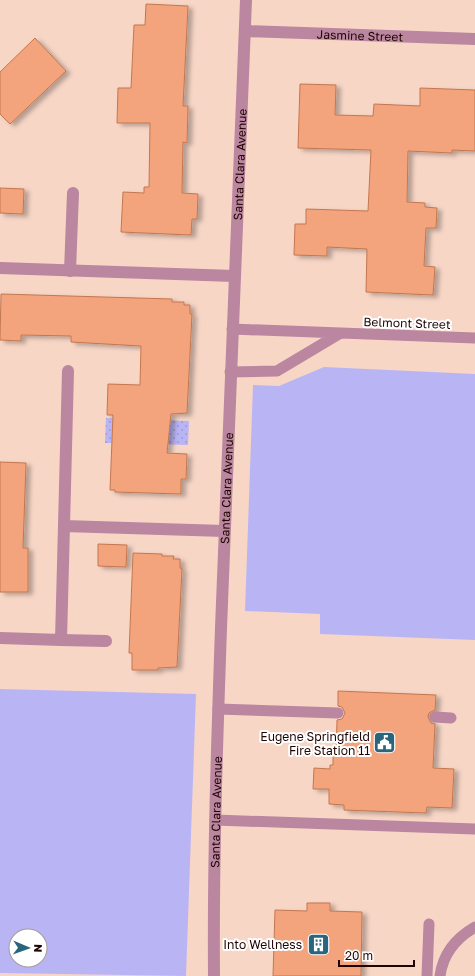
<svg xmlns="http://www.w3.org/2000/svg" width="475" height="976" font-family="'Golos Text',sans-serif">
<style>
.grass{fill:#b9b5f5;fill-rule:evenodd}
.park{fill:url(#park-dots)}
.building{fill:#f3a47c;stroke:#c27750;filter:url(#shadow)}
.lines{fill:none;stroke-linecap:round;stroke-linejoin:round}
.lane{stroke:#ba86a0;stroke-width:11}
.street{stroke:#ba86a0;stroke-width:12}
.labels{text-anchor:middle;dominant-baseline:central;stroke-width:4;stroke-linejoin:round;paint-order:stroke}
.street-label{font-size:12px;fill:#1f0400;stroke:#fff}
.poi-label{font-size:12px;fill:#1f0400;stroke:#fff;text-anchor:end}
</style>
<defs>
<pattern id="park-dots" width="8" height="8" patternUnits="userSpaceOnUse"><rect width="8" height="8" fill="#b9b5f5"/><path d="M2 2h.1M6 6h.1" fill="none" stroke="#9f9ad0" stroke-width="1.8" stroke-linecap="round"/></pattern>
<filter id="shadow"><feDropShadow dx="4.5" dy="2.5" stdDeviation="2" flood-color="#0004"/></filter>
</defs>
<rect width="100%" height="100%" fill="#f7d6c6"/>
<path class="grass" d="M 324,367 L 475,374 L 475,640 L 320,634 L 320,614 L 245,611 L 253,385 L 279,386 Z
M 0,689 L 196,694 L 186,976 L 0,973 ZM 16,936 L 40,936 L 40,960 L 16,960 Z"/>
<path class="park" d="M 106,418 L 189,421 L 188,445 L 105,443 Z"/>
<path class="building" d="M 146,4 L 188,6 L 183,106 L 188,106 L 187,143 L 183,142 L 182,193 L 198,194 L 197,219 L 192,219 L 191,235 L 121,232 L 123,192 L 144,193 L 144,187 L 149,187 L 150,123 L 117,123 L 118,88 L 131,88 L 134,25 L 145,25 Z
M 35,38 L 66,71 L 10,124 L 0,114 L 0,72 Z
M 300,84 L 336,85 L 335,115 L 373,116 L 374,104 L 420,106 L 420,88 L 475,90 L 475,151 L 452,150 L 452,153 L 408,151 L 407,202 L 425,203 L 425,207 L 437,208 L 436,228 L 426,228 L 424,266 L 435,267 L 433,295 L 366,292 L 367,249 L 327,247 L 327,256 L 294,255 L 295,224 L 306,224 L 306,209 L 368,211 L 371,150 L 298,148 Z
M 0,188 L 24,189 L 23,214 L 0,213 Z
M 1,294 L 172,299 L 172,302 L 184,302 L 184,305 L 190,305 L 190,314 L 192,314 L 187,413 L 171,414 L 167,453 L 187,454 L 186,479 L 181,479 L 181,494 L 115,492 L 115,490 L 110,490 L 113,415 L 107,415 L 108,384 L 140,385 L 141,346 L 71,342 L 71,336 L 21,335 L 21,341 L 0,340 Z
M 0,462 L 26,463 L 23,548 L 28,548 L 28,592 L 0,592 Z
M 98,544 L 127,545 L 126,567 L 98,566 Z
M 133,553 L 162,554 L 162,556 L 174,556 L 173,559 L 180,559 L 180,568 L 182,569 L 177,667 L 158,668 L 158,670 L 132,670 L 132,653 L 129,653 Z
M 338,691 L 436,695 L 435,710 L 429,713 L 428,717 L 431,723 L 435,724 L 433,768 L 454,769 L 452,808 L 427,807 L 426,813 L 344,810 L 344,805 L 329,804 L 329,789 L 313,789 L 314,768 L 330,769 L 330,765 L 333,765 L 333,755 L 336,754 L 337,720 L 342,719 L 345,713 L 342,707 L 338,706 Z
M 307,903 L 330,903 L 330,911 L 362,912 L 361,976 L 273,976 L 275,910 L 307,911 Z"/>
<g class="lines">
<path class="lane" d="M 232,329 L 475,338
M 230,372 L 277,371 L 339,334
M 218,709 L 338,713
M 435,717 L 451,718
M 215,820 L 475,829
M 427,976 L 429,924
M 440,976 C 443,953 456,938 475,927"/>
<g class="street">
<path id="s1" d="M 245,31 L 475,39"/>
<path d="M 0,268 L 234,276"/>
<path d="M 70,271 L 73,193"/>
<path d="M 68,371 L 64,526 L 224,531"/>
<path d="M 0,638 L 61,640 L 64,526"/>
<path d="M 61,640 L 106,641"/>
<path id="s2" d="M 214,976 C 213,860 217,744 221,628 C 228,418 238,209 246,0"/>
</g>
</g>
<defs>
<symbol id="civic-square" viewBox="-11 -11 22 22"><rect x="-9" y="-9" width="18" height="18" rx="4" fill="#29657d" stroke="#fff"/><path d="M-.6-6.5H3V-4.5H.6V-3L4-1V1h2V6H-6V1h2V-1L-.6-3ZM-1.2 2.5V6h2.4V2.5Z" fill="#fff"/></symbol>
<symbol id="building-square" viewBox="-11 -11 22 22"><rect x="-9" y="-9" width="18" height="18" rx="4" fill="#29657d" stroke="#fff"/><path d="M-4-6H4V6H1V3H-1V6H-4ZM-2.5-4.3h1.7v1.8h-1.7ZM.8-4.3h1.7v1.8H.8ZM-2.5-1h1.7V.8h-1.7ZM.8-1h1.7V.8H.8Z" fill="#fff"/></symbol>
</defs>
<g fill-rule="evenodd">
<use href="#civic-square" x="372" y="730" width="25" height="25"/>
<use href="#building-square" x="306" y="932" width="25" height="25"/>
</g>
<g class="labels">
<g class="street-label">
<text stroke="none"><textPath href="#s1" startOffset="115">Jasmine Street</textPath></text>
<text stroke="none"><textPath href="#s2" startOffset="812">Santa Clara Avenue</textPath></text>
<text transform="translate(407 323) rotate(2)">Belmont Street</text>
<text stroke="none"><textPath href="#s2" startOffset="488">Santa Clara Avenue</textPath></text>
<text stroke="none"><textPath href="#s2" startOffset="164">Santa Clara Avenue</textPath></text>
</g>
<g class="poi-label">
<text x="370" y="736">Eugene Springfield<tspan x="370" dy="14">Fire Station 11</tspan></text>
<text x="302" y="944">Into Wellness</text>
</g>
</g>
<g transform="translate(28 948) rotate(92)"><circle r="19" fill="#ffffff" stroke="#a59b99"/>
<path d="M0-3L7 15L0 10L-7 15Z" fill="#29657d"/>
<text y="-6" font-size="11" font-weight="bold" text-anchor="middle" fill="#1f0400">N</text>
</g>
<path d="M339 960v6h75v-6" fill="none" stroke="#1f0400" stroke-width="2"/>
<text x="345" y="960" font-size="12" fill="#1f0400" stroke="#ffffff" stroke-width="3" paint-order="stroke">20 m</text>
</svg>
